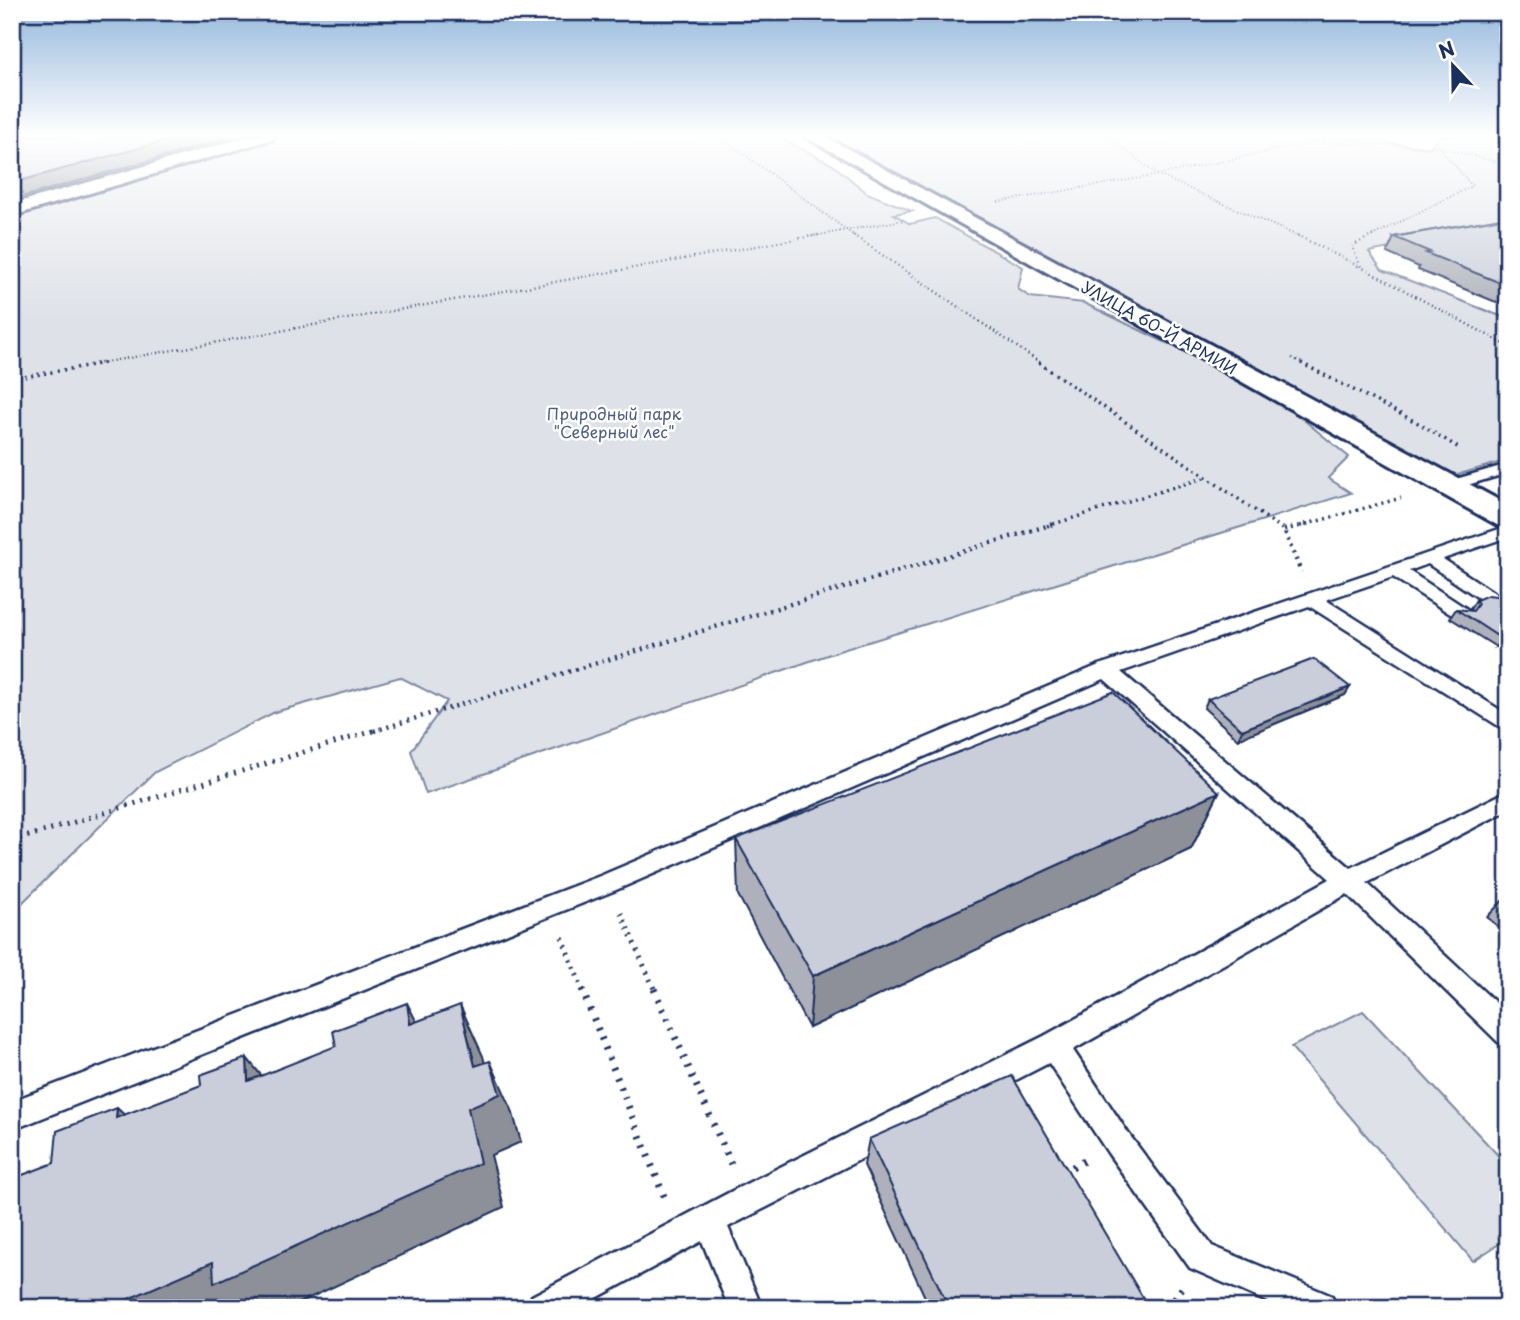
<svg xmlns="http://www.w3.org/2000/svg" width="1520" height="1320" font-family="'Playpen Sans',sans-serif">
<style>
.green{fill:#dee1e7;stroke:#7c88a2;stroke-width:2}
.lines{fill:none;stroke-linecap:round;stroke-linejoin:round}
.lane-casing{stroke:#1b2f5e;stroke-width:5}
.street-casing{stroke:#1b2f5e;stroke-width:6}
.secondary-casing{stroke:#1b2f5e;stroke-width:6}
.path-far5{stroke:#1b2f5e;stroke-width:2;stroke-dasharray:1 2.5;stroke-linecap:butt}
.path-far4{stroke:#1b2f5e;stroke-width:2.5;stroke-dasharray:1 3.5;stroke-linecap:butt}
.path-far3{stroke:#1b2f5e;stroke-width:3.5;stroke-dasharray:2 4.5;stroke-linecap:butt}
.path-far2{stroke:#1b2f5e;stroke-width:4.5;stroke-dasharray:2 5;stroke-linecap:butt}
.path-far1{stroke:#1b2f5e;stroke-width:5;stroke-dasharray:2 6;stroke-linecap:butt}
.path{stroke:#1b2f5e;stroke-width:7;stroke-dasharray:2.5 8;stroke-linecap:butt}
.lane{fill:#fff;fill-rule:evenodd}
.street{fill:#fff;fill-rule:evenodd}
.secondary{fill:#fff;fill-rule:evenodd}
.wall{fill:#aeb1bb;stroke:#1b2f5e;stroke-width:2}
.shaded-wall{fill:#8d9099;stroke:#1b2f5e;stroke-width:2}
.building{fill:#caceda;stroke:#1b2f5e;stroke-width:2}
.labels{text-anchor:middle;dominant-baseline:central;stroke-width:5;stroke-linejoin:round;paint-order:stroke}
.far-street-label{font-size:16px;fill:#1b2f5e;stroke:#fff}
.far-park-label{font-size:16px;fill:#4c5c80;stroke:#fff}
</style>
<rect width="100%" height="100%" fill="#fff"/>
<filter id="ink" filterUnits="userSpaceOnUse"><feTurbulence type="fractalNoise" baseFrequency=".0143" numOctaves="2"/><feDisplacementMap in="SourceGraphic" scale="14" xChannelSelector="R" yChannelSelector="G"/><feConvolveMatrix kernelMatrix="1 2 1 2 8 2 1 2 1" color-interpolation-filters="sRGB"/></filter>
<g filter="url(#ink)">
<path class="green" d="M 267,136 L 777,136 L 833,165 L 867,193 L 912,211 L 894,214 L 910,224 L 935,218 L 1023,267 L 1018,289 L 1030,297 L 1084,303 L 1181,350 L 1299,416 L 1349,457 L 1328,478 L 1351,493 L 839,651 L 426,794 L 411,751 L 447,701 L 400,677 L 275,712 L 155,772 L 21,904 L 12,907 L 12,210 Z
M 817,136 L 1330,136 L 1429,148 L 1440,136 L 1508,137 L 1508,225 L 1369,252 L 1382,270 L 1508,319 L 1508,460 L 1453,476 L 934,194 L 926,194 Z
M 1363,1011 L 1508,1166 L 1508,1238 L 1473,1261 L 1291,1047 Z"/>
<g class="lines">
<defs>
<path id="lane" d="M 1508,464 L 1508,473 L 1447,491 L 1439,486 L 1442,483 Z
M 1508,526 L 1508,537 L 1443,559 L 1498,595 L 1501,599 L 1498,603 L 1486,603 L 1428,564 L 1409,571 L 1467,609 L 1470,613 L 1467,617 L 1455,617 L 1393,577 L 1326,600 L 1508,715 L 1508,732 L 1309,606 L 1121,672 L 1351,868 L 1508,791 L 1508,810 L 1367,883 L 1508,1014 L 1508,1046 L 1498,1042 L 1347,894 L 1073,1050 L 1128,1133 L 1212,1246 L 1332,1296 L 1336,1308 L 1281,1308 L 1190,1268 L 1108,1153 L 1049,1063 L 728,1227 L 762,1308 L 729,1308 L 702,1241 L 578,1308 L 528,1308 L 532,1296 L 736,1189 L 1044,1036 L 1330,879 L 1104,679 L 616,890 L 12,1130 L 12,1101 L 600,876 L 1099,665 Z"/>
<path id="street" d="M 250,136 L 275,136 L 273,139 L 12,216 L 12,204 Z"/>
<path id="secondary" d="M 804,136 L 824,136 L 1508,505 L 1508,528 L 1497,525 Z"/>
</defs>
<use href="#lane" class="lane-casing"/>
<use href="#street" class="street-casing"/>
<use href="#secondary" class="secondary-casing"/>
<path class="path-far5" d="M 719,136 L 856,237
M 1107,136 L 1158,175 L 1300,237
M 1432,136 L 1439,147 L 1508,165
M 1321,142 L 1439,147 L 1472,186 L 1370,237
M 998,202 L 1158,175 L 1341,136
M 808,237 L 904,220"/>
<path class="path-far4" d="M 853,235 L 1042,364
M 1297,235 L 1360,267
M 1373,235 L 1352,246 L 1361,267 L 1508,346
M 1292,358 L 1304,364
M 95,364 L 818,235"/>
<path class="path-far3" d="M 1039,363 L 1278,526
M 1301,363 L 1420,424 L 1459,448
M 12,379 L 104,363
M 1047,526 L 1207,477
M 1300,526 L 1401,498"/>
<path class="path-far2" d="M 1275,524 L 1284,530 L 1301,572
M 1284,530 L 1306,524
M 374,731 L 1053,524"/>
<path class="path-far1" d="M 12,841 L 380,729
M 621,913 L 655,991
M 562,937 L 583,991"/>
<path class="path" d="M 582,989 L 665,1199
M 654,989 L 731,1164
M 1063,1172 L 1086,1160
M 1169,1308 L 1182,1288"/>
<use href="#lane" class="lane"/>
<use href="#street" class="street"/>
<use href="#secondary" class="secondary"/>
</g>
<path class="wall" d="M 1508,217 L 1508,307 L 1418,270 L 1419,267 L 1387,253 L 1394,237 Z
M 1508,587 L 1508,642 L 1496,647 L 1450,618 L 1456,609 L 1471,611 L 1470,609 L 1476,600 L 1503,597 L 1503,594 Z
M 1350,687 L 1345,695 L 1238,739 L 1204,708 L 1208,699 Z
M 1219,792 L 1191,849 L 809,1028 L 738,895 L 736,839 Z
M 1508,895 L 1508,935 L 1487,917 Z
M 869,1139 L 1149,1308 L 930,1308 L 864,1165 Z"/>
<path class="shaded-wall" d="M 183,136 L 235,136 L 12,200 L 12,183 Z
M 1508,636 L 1508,642 L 1496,647 L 1502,639 Z
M 1350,687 L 1345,695 L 1238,739 L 1242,730 Z
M 1219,792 L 1191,849 L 809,1028 L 813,976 Z
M 407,1003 L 433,1054 L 410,1024 Z
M 460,1005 L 483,1056 L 493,1097 L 490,1061 L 512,1110 L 521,1142 L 491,1155 L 504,1207 L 288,1308 L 108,1308 L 468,1108 L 475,1066 Z
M 247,1058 L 287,1107 L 248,1081 Z
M 117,1108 L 168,1155 L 116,1118 Z"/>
<path class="building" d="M 16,136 L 183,136 L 12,183 L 12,143 L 17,142 Z
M 1508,217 L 1508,286 L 1426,253 L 1430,252 L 1394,237 Z
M 1508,593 L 1508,636 L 1502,639 L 1456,609 L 1473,611 L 1478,604 L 1476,600 L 1488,595 L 1504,597 Z
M 1314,659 L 1350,687 L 1242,730 L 1208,699 Z
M 1113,692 L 1219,792 L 813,976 L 736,839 Z
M 407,1003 L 410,1024 L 460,1005 L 475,1066 L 490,1061 L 500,1094 L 468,1108 L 480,1163 L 214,1283 L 213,1262 L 108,1308 L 12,1308 L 12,1179 L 54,1163 L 57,1131 L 117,1108 L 116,1118 L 201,1085 L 200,1075 L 247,1058 L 248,1081 L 336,1046 L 333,1031 Z
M 1012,1076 L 1149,1308 L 949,1308 L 869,1139 Z"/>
</g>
<linearGradient id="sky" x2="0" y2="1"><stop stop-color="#93b7dc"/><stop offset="0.42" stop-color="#fff"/><stop offset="1" stop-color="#fff" stop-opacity="0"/></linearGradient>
<rect width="1520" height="321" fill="url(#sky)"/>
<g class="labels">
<g class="far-street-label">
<text transform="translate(1160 327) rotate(29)">УЛИЦА 60-Й АРМИИ</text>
</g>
<g class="far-park-label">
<text x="614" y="413">Природный парк<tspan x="614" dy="18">"Северный лес"</tspan></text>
</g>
</g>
<rect width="1520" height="1320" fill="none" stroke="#fff" stroke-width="42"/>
<rect x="21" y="21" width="1478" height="1278" fill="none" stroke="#1b2f5e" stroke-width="2.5" filter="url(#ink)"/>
<g transform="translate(1453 66) rotate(338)" stroke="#ffffff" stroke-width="5" paint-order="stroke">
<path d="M0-5L12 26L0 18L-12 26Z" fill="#1b2f5e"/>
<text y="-10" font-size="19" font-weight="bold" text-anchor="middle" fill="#1b2f5e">N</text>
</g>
</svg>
